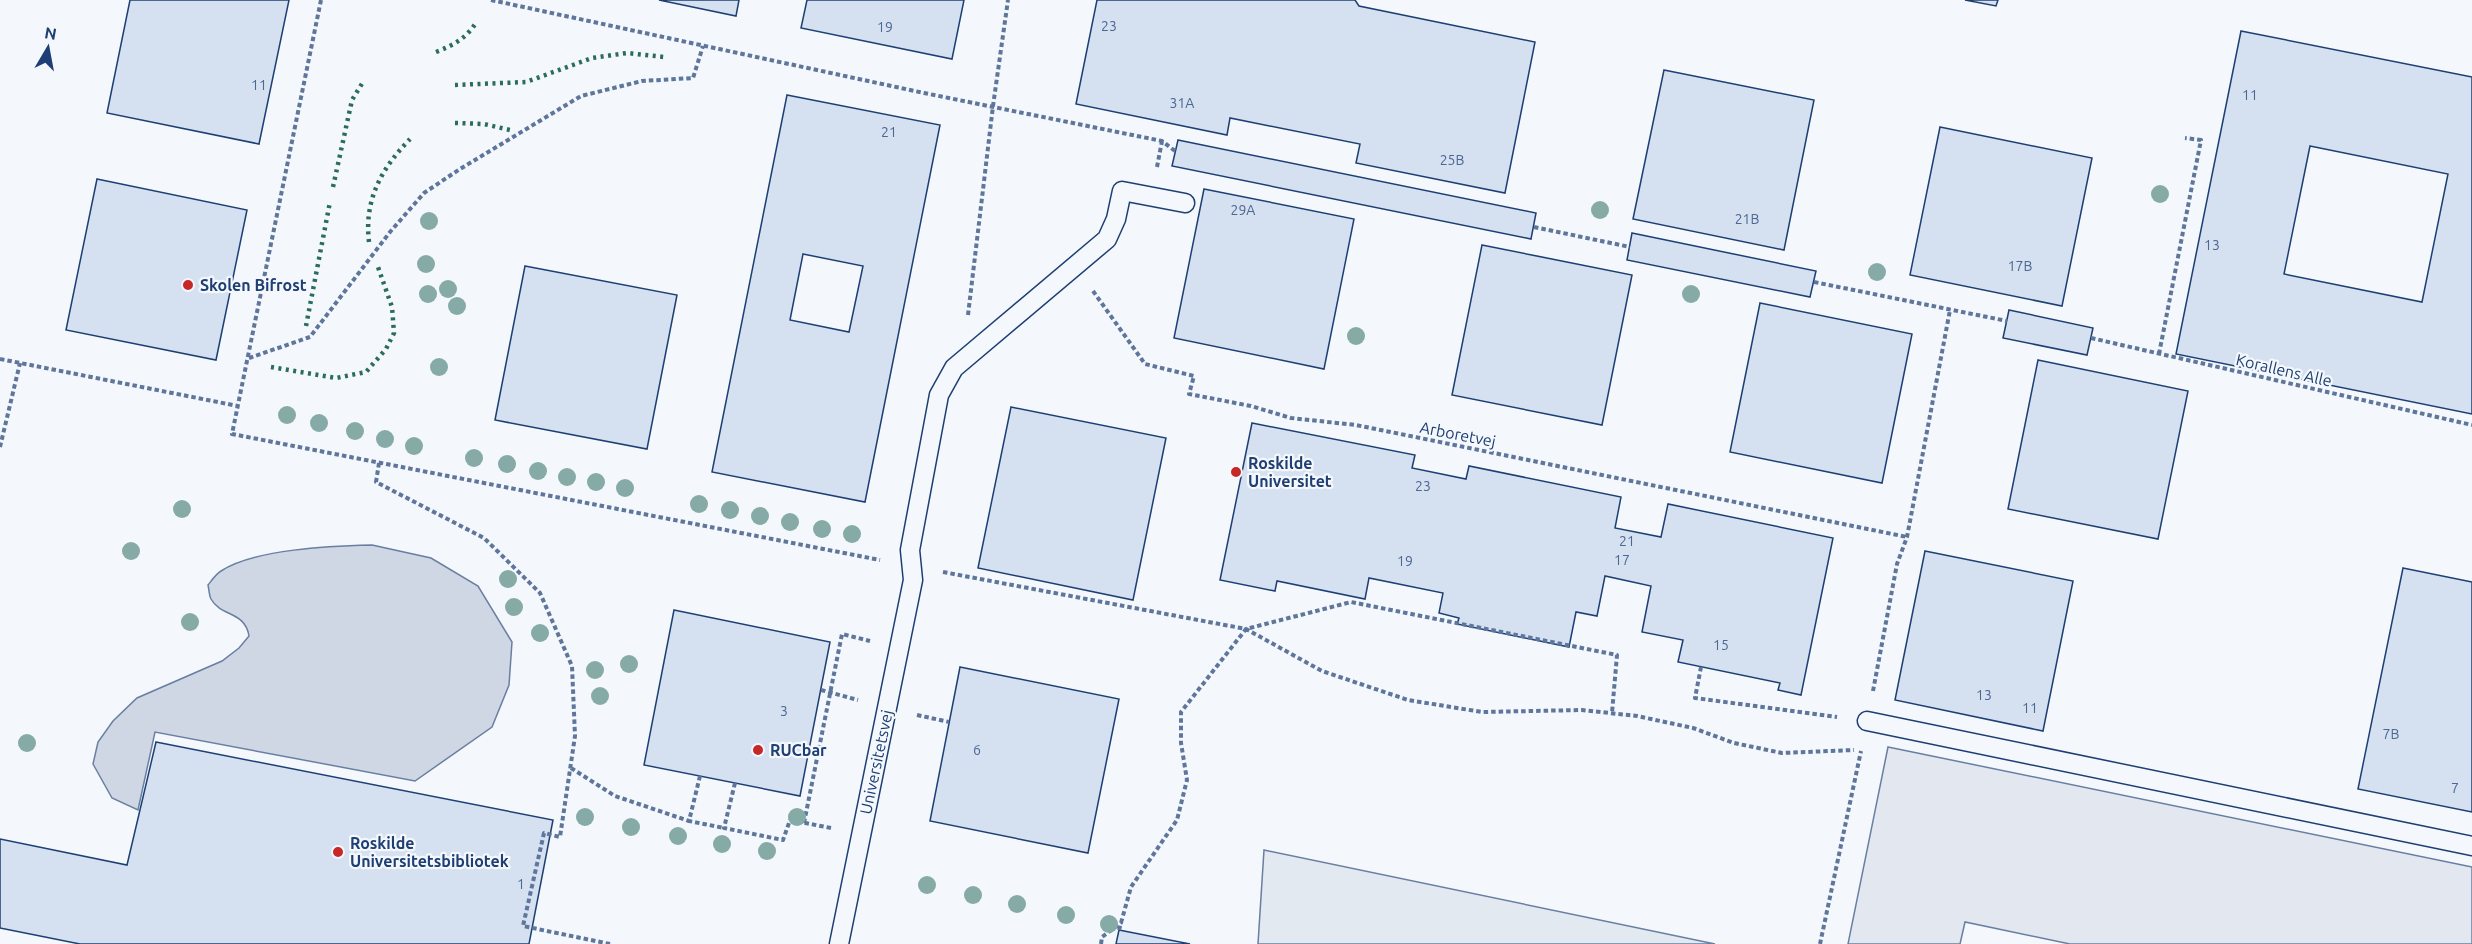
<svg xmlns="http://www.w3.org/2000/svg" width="2472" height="944" font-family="Ubuntu,sans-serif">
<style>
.green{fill:#e3e9f0;stroke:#687fa3;stroke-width:1.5}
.parking{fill:#e3e8f0;stroke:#687fa3;stroke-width:1.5}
.water{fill:#cfd7e4;stroke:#687fa3;stroke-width:1.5}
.building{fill:#d5e0f0;stroke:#1d3f73;stroke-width:1.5;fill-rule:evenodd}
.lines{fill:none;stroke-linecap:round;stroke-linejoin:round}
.lane-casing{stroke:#1d3f73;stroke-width:21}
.path{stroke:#5e769c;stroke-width:4;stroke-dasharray:4.5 3;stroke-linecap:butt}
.lane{stroke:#f4f7fb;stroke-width:18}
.hedge{stroke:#2c6c60;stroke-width:4.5;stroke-dasharray:3 4.5;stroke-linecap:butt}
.tree{fill:#86aba6}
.poi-dot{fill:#c62828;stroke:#f4f7fb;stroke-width:2}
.labels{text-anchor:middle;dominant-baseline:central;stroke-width:4.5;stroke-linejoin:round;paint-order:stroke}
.number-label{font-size:14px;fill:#4b6792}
.poi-label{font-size:16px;font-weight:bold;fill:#1d3f73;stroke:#f4f7fb;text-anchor:start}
.street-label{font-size:16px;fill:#1d3f73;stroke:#f4f7fb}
</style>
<rect width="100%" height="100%" fill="#f4f7fb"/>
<path class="green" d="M 1264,850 L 1715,944 L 1258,944 Z"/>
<path class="parking" d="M 1888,747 L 2472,867 L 2472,944 L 2070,944 L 1965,922 L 1960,944 L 1848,944 Z"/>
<path class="water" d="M 372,545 L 431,558 L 478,586 L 512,642 L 509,685 L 492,727 L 415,781 L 155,732 L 138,810 L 112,798 L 93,764 L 98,742 L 113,721 L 137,698 L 222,661 L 239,648 L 249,636 C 245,611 221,617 211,599 C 209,595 209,589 208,585 C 212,580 216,574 221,571 C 255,549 331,546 372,545 Z"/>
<path class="building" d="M 130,0 L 289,0 L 259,144 L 107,113 Z
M 659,0 L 739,0 L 736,16 Z
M 807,0 L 964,0 L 952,59 L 801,28 Z
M 1097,0 L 1355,0 L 1359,6 L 1535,42 L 1505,193 L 1356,163 L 1360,144 L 1230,118 L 1227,135 L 1076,104 Z
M 1965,0 L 1998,0 L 1996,6 Z
M 2241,31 L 2472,77 L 2472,414 L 2176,354 ZM 2310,146 L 2448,174 L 2422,302 L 2284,274 Z
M 1664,70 L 1814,100 L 1784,250 L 1633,219 Z
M 787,95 L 940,125 L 865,502 L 712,472 ZM 803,254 L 863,266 L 849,332 L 790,320 Z
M 1940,127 L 2092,158 L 2062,306 L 1910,275 Z
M 1178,140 L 1536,213 L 1531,239 L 1172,166 Z
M 97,179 L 247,210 L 216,360 L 66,330 Z
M 1204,189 L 1354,219 L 1324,369 L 1174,338 Z
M 1632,233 L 1816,271 L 1810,297 L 1627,260 Z
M 1482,245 L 1632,275 L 1602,425 L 1452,395 Z
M 525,266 L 677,295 L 647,449 L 495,420 Z
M 1760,303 L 1912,334 L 1882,483 L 1730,452 Z
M 2009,310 L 2093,328 L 2087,355 L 2003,338 Z
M 2038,360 L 2188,391 L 2158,539 L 2008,509 Z
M 1011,407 L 1166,438 L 1133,600 L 978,568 Z
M 1252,423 L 1415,455 L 1412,468 L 1466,479 L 1469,466 L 1621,497 L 1615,528 L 1661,537 L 1668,504 L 1833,538 L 1801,695 L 1778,690 L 1780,683 L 1678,662 L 1683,640 L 1642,632 L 1651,586 L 1605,576 L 1597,616 L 1576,612 L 1569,647 L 1457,624 L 1459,618 L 1439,613 L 1443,593 L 1369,578 L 1365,599 L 1277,581 L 1275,591 L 1220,580 Z
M 1925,551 L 2073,581 L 2043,731 L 1895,700 Z
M 2403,568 L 2472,582 L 2472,812 L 2358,789 Z
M 674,610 L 830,642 L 800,796 L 644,765 Z
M 960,667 L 1119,699 L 1088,853 L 930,821 Z
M 156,742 L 553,820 L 529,944 L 80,944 L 0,928 L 0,839 L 127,865 Z
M 1119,930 L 1190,944 L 1116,944 Z"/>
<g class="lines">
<defs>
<path id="lane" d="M 1867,721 L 2472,846
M 839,944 L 913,580 L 910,550 L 939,395 L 954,368 L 1107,239 L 1116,219 L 1122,191 L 1185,203"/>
</defs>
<use href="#lane" class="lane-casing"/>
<path class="path" d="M 321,0 L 232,434 L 880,560
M 491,0 L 924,93 L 1162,141 L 1175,151
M 1157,167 L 1162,141
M 1534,227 L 1630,247
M 1814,282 L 2007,321
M 1093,291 L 1145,364 L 1194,376 L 1189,394 L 1251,406 L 1291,418 L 1356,425 L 1907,537
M 968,315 L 993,106 L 1008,0
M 2091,338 L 2472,425
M 2159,354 L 2201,140 L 2185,138
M 249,358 L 310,337 L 390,232 L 424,193 L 460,169 L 581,96 L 642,81 L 693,78 L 703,46
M 0,359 L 238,406
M 0,447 L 20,363
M 379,463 L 376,482 L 484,538 L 540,593 L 572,666 L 575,736 L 560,837 L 544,833 L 523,926 L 610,944
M 943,572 L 1246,629 L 1322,671 L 1408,700 L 1482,712 L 1582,710 L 1637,716 L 1693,728 L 1734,743 L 1782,753 L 1854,750
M 1701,667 L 1695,698 L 1837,717
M 821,690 L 858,700
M 1873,691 L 1897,564 L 1907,537 L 1950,310
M 917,715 L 949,722
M 571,768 L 615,796 L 689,821
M 700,776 L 689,821 L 724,828
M 735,783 L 724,828 L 783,840 L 790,820 L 831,828
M 804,823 L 842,634 L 870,641
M 1119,930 L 1131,887 L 1177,820 L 1187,780 L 1181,743 L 1181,712 L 1246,629 L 1351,602 L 1617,655 L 1612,713
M 1101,944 L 1102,937 L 1122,922
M 1820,944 L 1861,751"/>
<use href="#lane" class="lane"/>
<path class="hedge" d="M 436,52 C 454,45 467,38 477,21
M 455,85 L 526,82 L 592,58 L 627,53 L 664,57
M 455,123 L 484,124 L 510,130
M 333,187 L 352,100 L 363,82
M 369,242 C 364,200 381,169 410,139
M 306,326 L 330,202
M 271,367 L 336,378 L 366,372 L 386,349 L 394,333 L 392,307 L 378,267"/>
</g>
<g class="tree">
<circle cx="2160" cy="194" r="9"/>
<circle cx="1600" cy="210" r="9"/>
<circle cx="429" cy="221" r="9"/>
<circle cx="426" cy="264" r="9"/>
<circle cx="1877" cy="272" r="9"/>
<circle cx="448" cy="289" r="9"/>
<circle cx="428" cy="294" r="9"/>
<circle cx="1691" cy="294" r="9"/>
<circle cx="457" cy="306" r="9"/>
<circle cx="1356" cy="336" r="9"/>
<circle cx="439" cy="367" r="9"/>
<circle cx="287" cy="415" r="9"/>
<circle cx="319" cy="423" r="9"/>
<circle cx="355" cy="431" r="9"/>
<circle cx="385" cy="439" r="9"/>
<circle cx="414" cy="446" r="9"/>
<circle cx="474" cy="458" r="9"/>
<circle cx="507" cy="464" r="9"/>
<circle cx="538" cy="471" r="9"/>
<circle cx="567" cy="477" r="9"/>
<circle cx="596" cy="482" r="9"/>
<circle cx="625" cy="488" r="9"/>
<circle cx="699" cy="504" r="9"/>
<circle cx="182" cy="509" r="9"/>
<circle cx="730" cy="510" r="9"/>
<circle cx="760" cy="516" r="9"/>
<circle cx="790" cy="522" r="9"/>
<circle cx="822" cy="529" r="9"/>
<circle cx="852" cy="534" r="9"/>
<circle cx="131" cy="551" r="9"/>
<circle cx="508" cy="579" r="9"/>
<circle cx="514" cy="607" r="9"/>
<circle cx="190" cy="622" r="9"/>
<circle cx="540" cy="633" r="9"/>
<circle cx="629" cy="664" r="9"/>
<circle cx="595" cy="670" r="9"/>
<circle cx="600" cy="696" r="9"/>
<circle cx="27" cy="743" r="9"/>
<circle cx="585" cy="817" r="9"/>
<circle cx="797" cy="817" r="9"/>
<circle cx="631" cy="827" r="9"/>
<circle cx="678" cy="836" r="9"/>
<circle cx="722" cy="844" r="9"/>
<circle cx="767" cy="851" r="9"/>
<circle cx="927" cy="885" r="9"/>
<circle cx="973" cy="895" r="9"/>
<circle cx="1017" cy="904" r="9"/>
<circle cx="1066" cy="915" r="9"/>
<circle cx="1109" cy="924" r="9"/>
</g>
<g class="poi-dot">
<circle cx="188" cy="285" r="6"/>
<circle cx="1236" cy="472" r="6"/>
<circle cx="758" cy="750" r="6"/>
<circle cx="338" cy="852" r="6"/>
</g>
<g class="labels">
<g class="number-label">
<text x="1109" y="26">23</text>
<text x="885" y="27">19</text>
<text x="259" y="85">11</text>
<text x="2250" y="95">11</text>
<text x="1182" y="103">31A</text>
<text x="889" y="132">21</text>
<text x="1452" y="160">25B</text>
<text x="1243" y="210">29A</text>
<text x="1747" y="219">21B</text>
<text x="2212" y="245">13</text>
<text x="2020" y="266">17B</text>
<text x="1423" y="486">23</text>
<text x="1627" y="541">21</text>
<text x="1622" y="560">17</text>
<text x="1405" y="561">19</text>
<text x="1721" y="645">15</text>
<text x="1984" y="695">13</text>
<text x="2030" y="708">11</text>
<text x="784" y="711">3</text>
<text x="2391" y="734">7B</text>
<text x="977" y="750">6</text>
<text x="2455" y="788">7</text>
<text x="521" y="884">1</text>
</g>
<g class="poi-label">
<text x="200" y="285">Skolen Bifrost</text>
<text x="1248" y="463">Roskilde<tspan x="1248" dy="18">Universitet</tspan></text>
<text x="770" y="750">RUCbar</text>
<text x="350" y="843">Roskilde<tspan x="350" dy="18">Universitetsbibliotek</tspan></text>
</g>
<g class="street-label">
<text transform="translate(2284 370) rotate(13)">Korallens Alle</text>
<text transform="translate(1458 434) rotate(11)">Arboretvej</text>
<text transform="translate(876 762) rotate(-78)">Universitetsvej</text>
</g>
</g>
<g transform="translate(48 48) rotate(10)" stroke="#f4f7fb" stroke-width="4.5" paint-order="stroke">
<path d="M0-4.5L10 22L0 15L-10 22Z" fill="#1d3f73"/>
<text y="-9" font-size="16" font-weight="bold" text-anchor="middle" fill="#1d3f73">N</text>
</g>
</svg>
